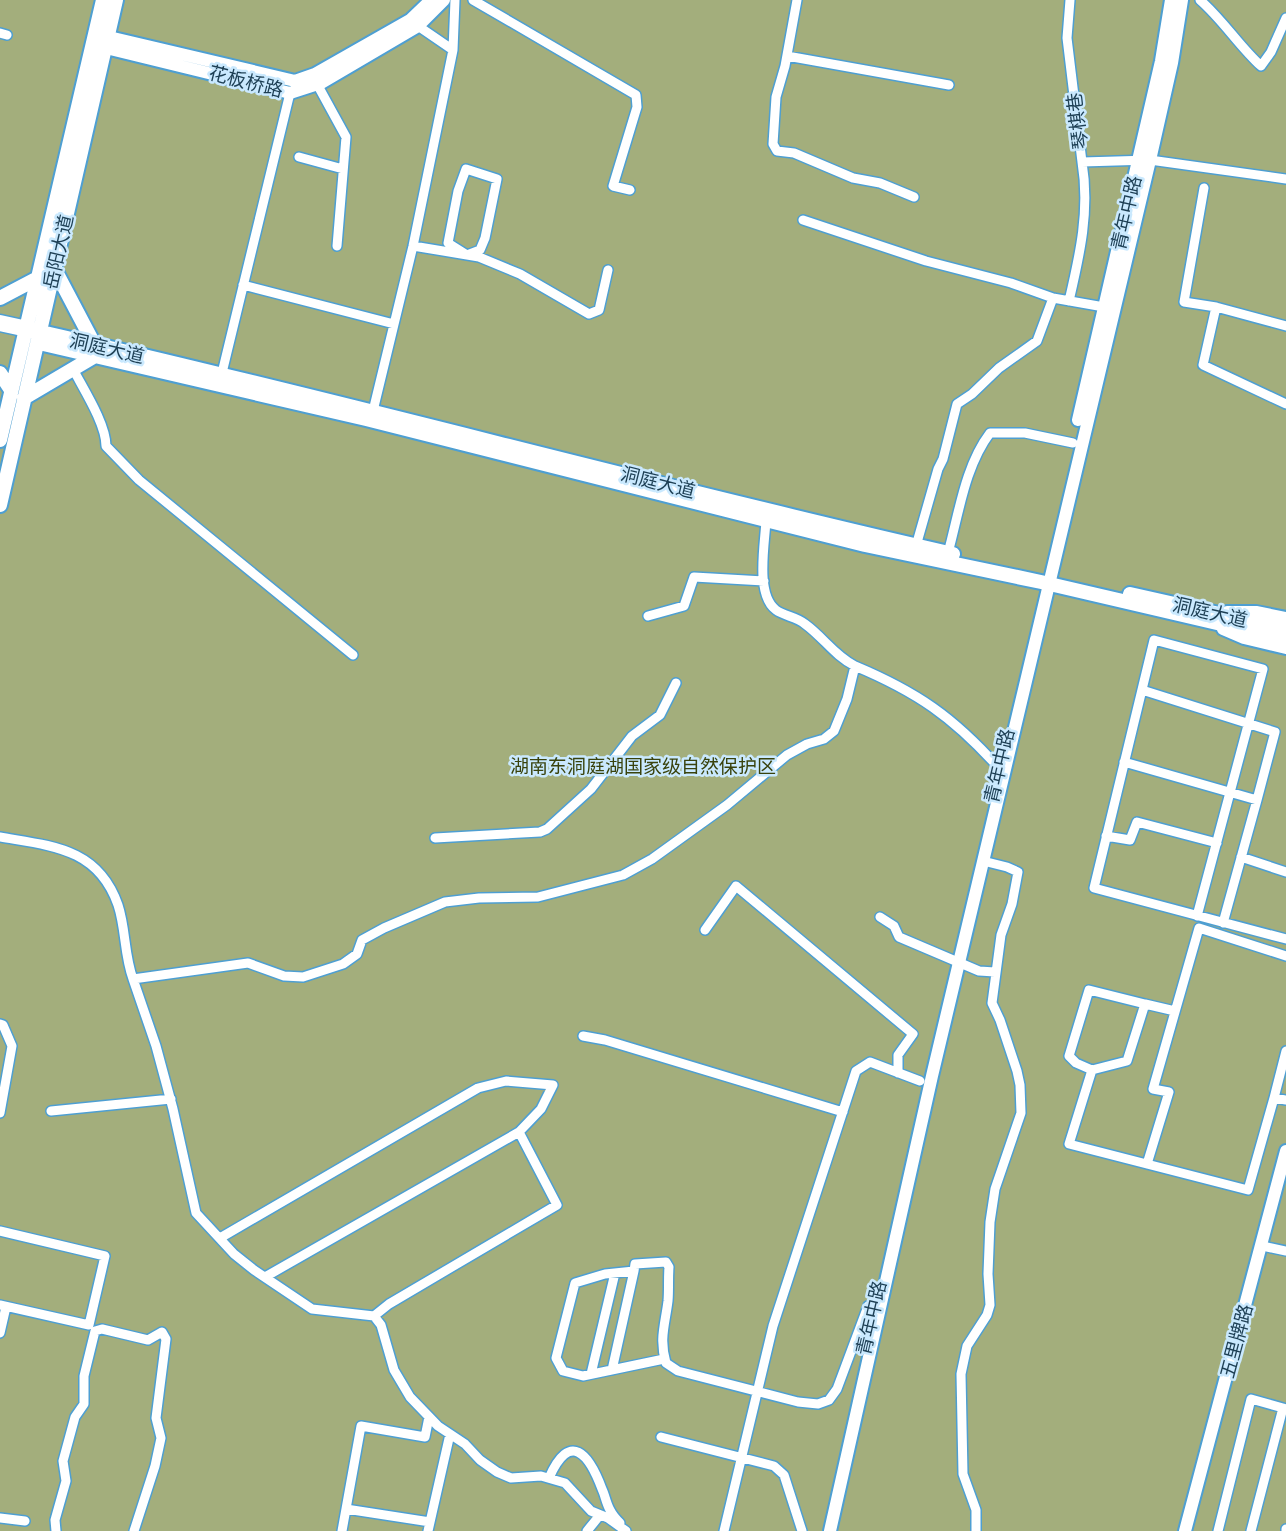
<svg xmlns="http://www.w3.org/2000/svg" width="1286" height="1531" font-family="'Open Sans','Noto Sans SC',sans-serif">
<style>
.green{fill:#a3ae7c}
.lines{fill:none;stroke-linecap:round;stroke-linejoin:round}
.street-casing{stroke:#4e9fd2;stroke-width:12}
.secondary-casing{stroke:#4e9fd2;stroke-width:16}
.primary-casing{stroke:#4e9fd2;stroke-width:18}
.highway-casing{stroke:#4e9fd2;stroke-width:19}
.street{stroke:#fff;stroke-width:9}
.secondary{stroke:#fff;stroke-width:12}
.primary{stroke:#fff;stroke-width:14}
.highway{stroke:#fff;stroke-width:16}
.labels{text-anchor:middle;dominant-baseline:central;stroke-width:5;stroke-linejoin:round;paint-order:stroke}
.street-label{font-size:19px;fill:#1d3f54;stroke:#cae9fe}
.park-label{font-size:19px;fill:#39420c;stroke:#cae9fe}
</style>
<rect width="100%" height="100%" fill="#afdefd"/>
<path class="green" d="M 0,0 L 1286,0 L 1286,1531 L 0,1531 Z"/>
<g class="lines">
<defs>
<path id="street" d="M 473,0 L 636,95 L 637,107 L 613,186 L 630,190
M 797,0 L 785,66 L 776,97 L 773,144 L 777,151 L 794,153 L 853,178 L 880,183 L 914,197
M 1070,0 L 1067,38 L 1082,162 L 1150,160 L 1286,179
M 1200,0 C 1223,20 1239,46 1261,66 L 1271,52 L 1286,18
M 418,26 L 453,50
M 0,33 L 7,35
M 787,56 L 949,85
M 317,84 L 346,137 L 337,246
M 299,157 L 343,169
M 466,169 L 497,179 L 485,238 L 480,250 L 467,255 L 448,243 L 458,191 Z
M 1204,188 L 1184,302 L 1216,307 L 1203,365 L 1286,404
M 803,220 L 926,261 L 1011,283 L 1053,298 L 1104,307
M 413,246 L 479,257 L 520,274 L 589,314 L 599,310 L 608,270
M 243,285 L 394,324
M 1069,301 C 1080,254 1090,210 1082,162
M 1216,307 L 1286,326
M 73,369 C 84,390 106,424 106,446 L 139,480 L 353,655
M 221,377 L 290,93
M 373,411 L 413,246 L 453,50 L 455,0
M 766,520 C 765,544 755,594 776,610 C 784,616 797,617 805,624 C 823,637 835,656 855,666
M 916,546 L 938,469 L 943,459 L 957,404 L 972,394 L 999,368 L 1037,341 L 1053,298
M 948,553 C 959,513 965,466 990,433 L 1025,433 L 1073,443
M 648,616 L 684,606 L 694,577 L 764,581
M 1124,762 L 1257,800 L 1275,732 L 1142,690
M 1106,836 L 1130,840 L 1137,822 L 1217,843
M 0,837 C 52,846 98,848 118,905 C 126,929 124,955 133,979
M 435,838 L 540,832 L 547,829 L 591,789 L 632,736 L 660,715 L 676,683
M 1241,857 L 1286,872
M 1197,916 L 1263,669 L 1154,640 L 1094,888 L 1286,939
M 880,917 L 894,926 L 899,937 L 979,971 L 995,972
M 1223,923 L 1257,800
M 705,930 L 736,886 L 913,1034 L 898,1055 L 898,1073
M 1145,1004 L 1089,990 L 1069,1056 L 1076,1063 L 1092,1070 L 1069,1144 L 1248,1190 L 1274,1098 L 1286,1100
M 0,1024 L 3,1025 L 12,1046 L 0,1113
M 583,1036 L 605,1040 L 843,1112
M 1092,1070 L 1127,1061 L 1145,1004 L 1175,1011
M 1274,1098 L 1286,1051
M 51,1111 L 171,1099
M 1147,1164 L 1169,1092 L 1153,1089 L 1199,928 L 1286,956
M 0,1231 L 105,1256 L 89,1325 L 0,1305
M 220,1238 L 478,1088 L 506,1081 L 553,1085 L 541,1109 L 519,1132
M 1267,1247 L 1286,1251
M 265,1277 L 519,1132 L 557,1205 L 389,1304 L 374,1316
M 0,1333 L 6,1307
M 664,1359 L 583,1376 L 563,1371 L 556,1358 L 575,1283 L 605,1274 L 634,1271 L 635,1264 L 666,1262 L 669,1267 C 668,1279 669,1290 668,1301 C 665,1325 659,1339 666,1363 L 678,1371 L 798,1402 L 818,1404 L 829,1400 L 837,1389 L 868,1306 L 874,1305
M 612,1370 L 634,1271
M 591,1374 L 615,1273
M 661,1437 L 774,1466 L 784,1475 L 802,1531
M 549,1478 C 570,1430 589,1454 602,1489 C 605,1495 606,1503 610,1510 C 612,1514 616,1519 620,1523
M 346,1509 L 430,1522
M 0,1518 L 25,1521
M 56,1531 L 55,1520 L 66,1481 L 63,1461 L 75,1417 L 84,1404 L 84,1376 L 95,1331 L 102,1329 L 148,1340 L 162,1332 L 166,1339 L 156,1418 L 161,1438 L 155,1466 L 134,1531
M 342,1531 L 361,1426 L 425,1437 L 429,1417
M 428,1531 L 450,1434
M 587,1531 L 600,1515
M 626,1531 L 608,1518 L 591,1511 L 565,1483 L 541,1476 L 511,1478 L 497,1472 L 480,1460 L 465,1444 L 438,1426 L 410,1397 L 394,1370 L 381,1325 L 374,1316 L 312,1309 L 254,1270 L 234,1254 L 196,1213 L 173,1109 L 156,1046 L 133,979 L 248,963 L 284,976 L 303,977 L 343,964 L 357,954 L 362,940 L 384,928 L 445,902 L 479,898 L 538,897 L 623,875 L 652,859 L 727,805 L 787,755 L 807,744 L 824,739 L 834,731 L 847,699 L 855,666 C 917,692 953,717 998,767
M 724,1531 L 773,1326 L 856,1071 L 870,1062 L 920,1081
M 976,1531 L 976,1510 L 963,1474 L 961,1374 L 967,1346 L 987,1315 L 990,1305 L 988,1274 L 990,1222 L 995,1189 L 1021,1113 L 1020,1085 L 1017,1071 L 1000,1020 L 992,1003 L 1001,935 L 1012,904 L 1018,872 L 1007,867 L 983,861
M 1218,1531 L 1251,1399 L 1283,1408
M 1251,1531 L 1283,1408 L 1286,1409
M 1286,1531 L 1286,1529"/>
<path id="secondary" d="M 109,37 L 295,81 L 315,74 L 410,20 L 431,0
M 106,48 L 290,93 L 321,83 L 418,26 L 444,0
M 1078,420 L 1161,61 L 1171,0
M 1227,612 L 1256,612 L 1286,618
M 1223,629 L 1244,638 L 1286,648
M 830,1531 L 932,1076 L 1150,160 L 1172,63 L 1182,0
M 1185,1531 L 1286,1151"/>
<path id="primary" d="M 54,268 L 94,344
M 0,298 L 38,278
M 41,332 C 346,401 648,485 953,554
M 39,343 L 366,419 L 865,545 L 1041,582 L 1286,639
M 0,373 L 11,390
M 24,398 L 95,356
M 0,440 L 103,0
M 0,505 L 116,0
M 1130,594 L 1286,629"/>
<path id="highway" d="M 0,323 L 41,332"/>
</defs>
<use href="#street" class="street-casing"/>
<use href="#secondary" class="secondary-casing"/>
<use href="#primary" class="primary-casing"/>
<use href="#highway" class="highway-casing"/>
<use href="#street" class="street"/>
<use href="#secondary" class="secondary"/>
<use href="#primary" class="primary"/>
<use href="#highway" class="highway"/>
</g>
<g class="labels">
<g class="street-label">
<text transform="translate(246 81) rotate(14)">花板桥路</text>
<text transform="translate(1077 121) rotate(-97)">琴棋巷</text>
<text transform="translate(1126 213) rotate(-77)">青年中路</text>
<text transform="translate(58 252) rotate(-77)">岳阳大道</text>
<text transform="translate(107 348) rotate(13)">洞庭大道</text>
<text transform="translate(658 482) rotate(14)">洞庭大道</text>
<text transform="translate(1210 612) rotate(13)">洞庭大道</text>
<text transform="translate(999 766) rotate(-77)">青年中路</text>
<text transform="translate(871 1318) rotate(-77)">青年中路</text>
<text transform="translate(1236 1341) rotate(-75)">五里牌路</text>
</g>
<g class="park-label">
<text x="643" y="766">湖南东洞庭湖国家级自然保护区</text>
</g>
</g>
</svg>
